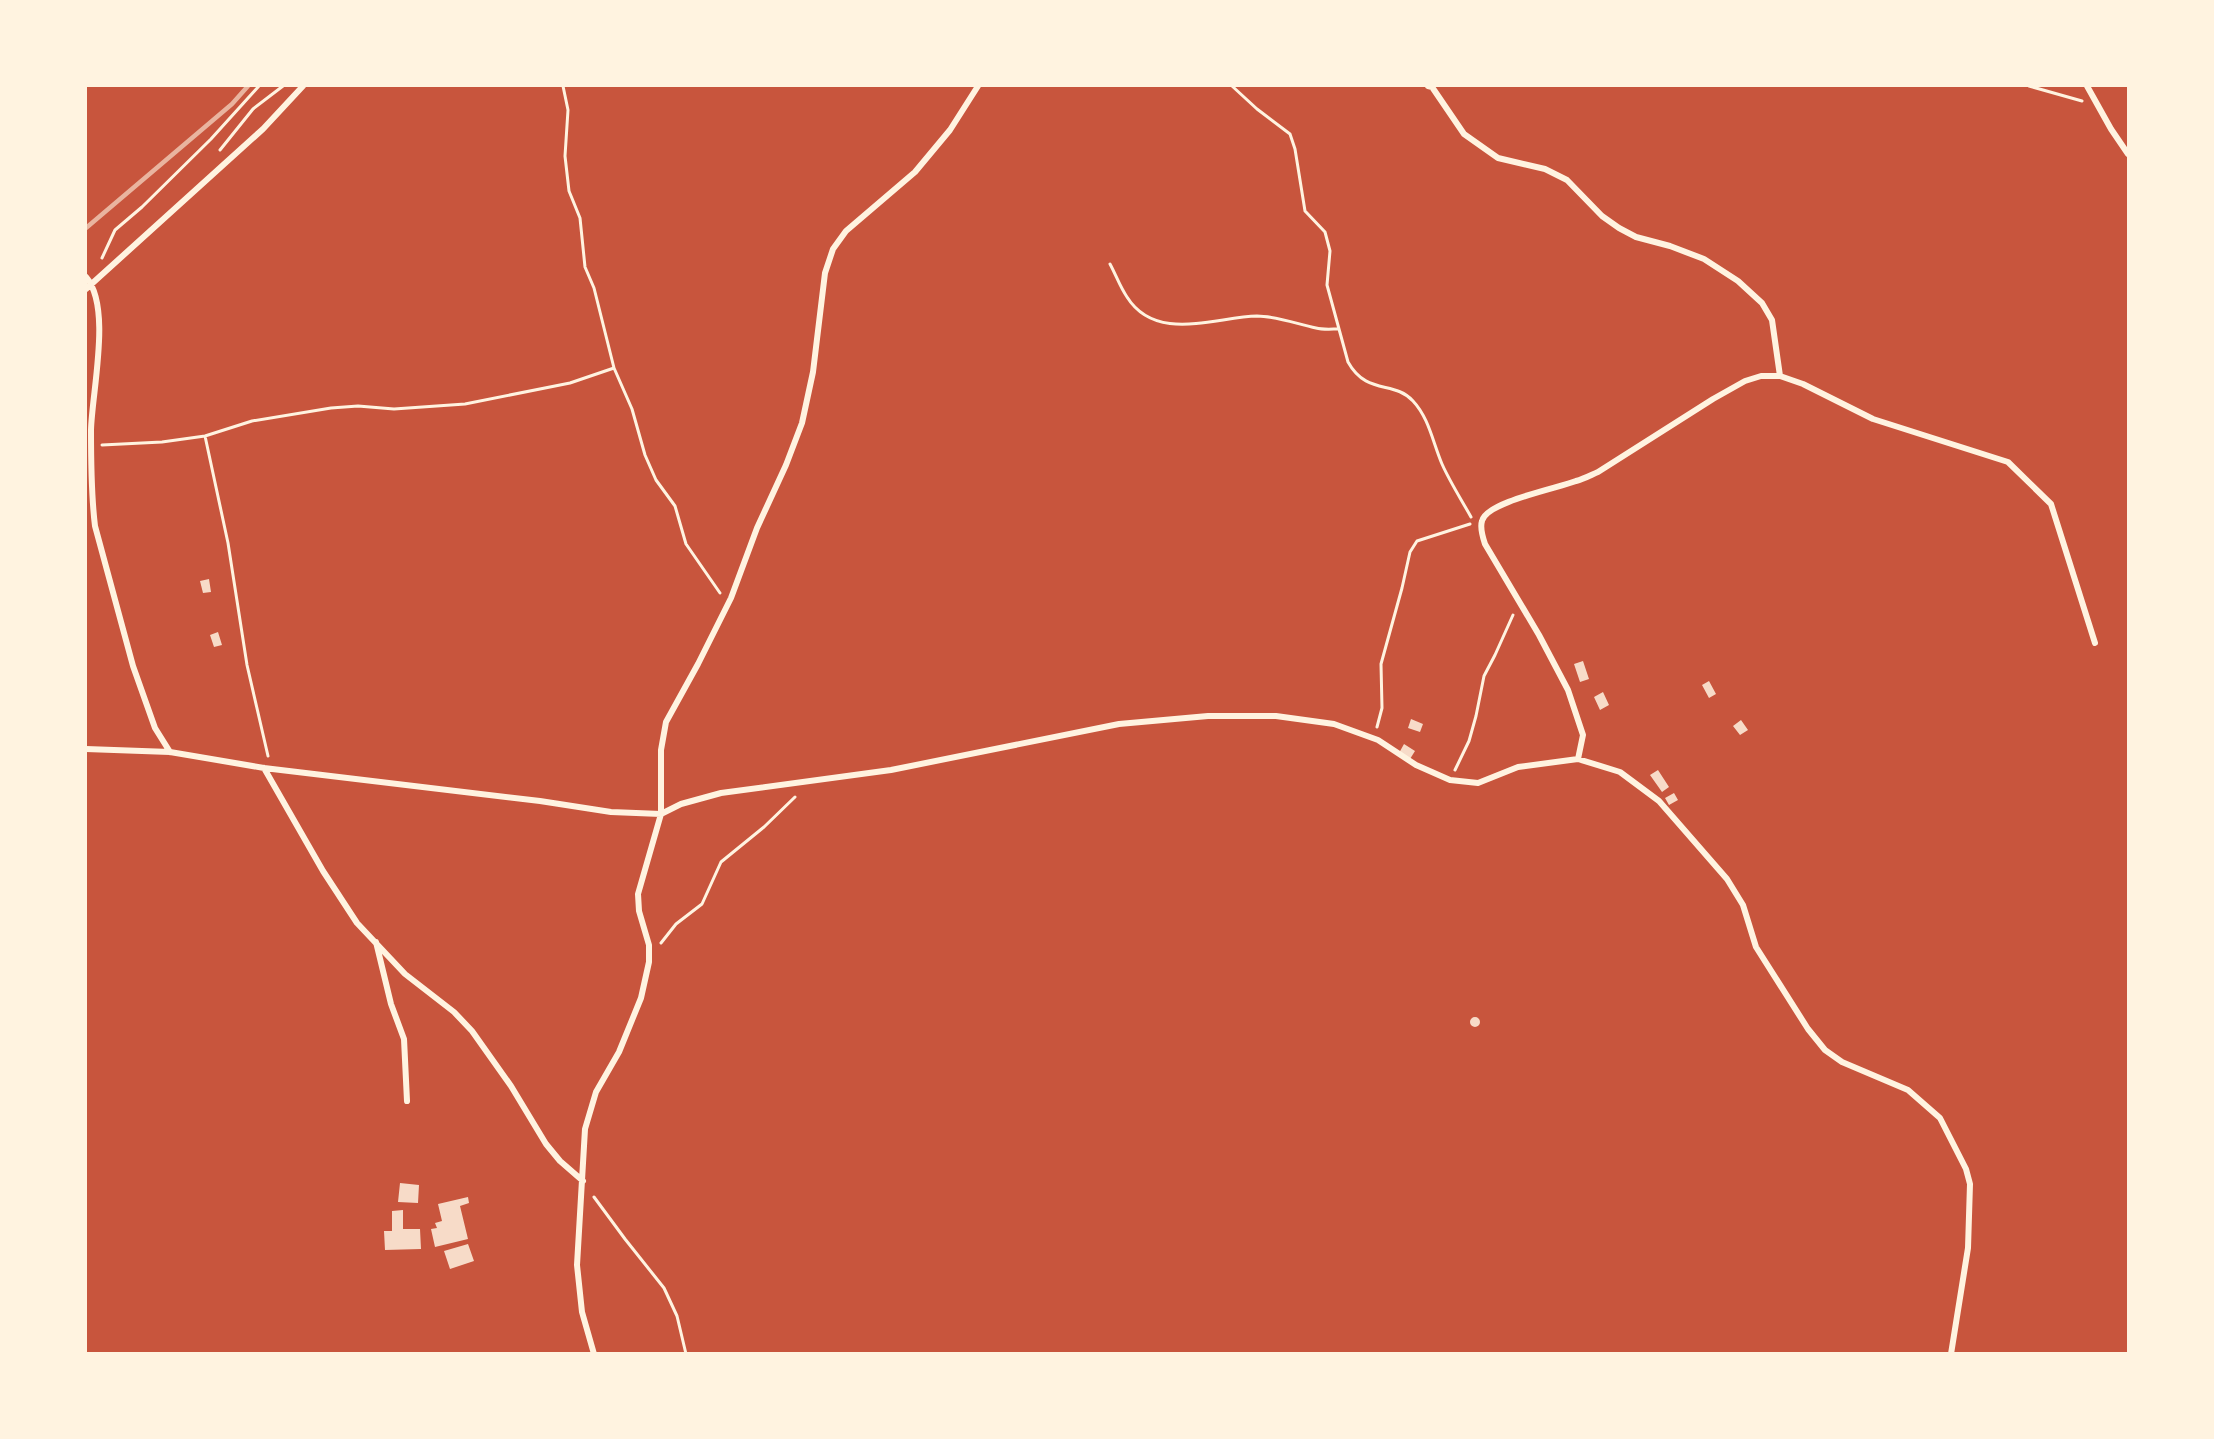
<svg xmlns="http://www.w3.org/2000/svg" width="2214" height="1439" font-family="Poppins,sans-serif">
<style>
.building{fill:#f7dbc8}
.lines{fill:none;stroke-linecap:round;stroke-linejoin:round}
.path{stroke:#fff3e0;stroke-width:3}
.minor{stroke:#fff3e0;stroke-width:6}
.rail{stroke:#e9b49f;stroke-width:4.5}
</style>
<rect width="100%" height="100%" fill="#c8553d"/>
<path class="building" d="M 209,579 L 211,592 L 203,593 L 200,581 Z
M 218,632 L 222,645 L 214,647 L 210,635 Z
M 1583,661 L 1589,679 L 1580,682 L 1574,664 Z
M 1709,681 L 1716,694 L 1709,698 L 1702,685 Z
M 1603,692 L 1609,705 L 1600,710 L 1594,697 Z
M 1411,719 L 1423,724 L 1420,732 L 1408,728 Z
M 1741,720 L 1748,730 L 1740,735 L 1733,726 Z
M 1404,744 L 1415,751 L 1410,759 L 1399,753 Z
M 1658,770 L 1669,787 L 1662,792 L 1650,775 Z
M 1674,793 L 1678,800 L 1669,805 L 1665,798 Z
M1470 1022a5 5 0 1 1 10 0a5 5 0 1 1-10 0Z
M 400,1183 L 419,1185 L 418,1203 L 398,1202 Z
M 468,1197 L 469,1203 L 460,1206 L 468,1239 L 435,1247 L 431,1229 L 437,1228 L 435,1223 L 442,1221 L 438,1204 Z
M 403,1210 L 403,1229 L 420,1229 L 421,1249 L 385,1250 L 384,1231 L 392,1231 L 392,1211 Z
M 468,1244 L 474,1261 L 450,1269 L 444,1251 Z"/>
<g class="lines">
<path class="path" d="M 563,86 L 568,110 L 565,156 L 569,191 L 580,218 L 585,267 L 594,288 L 614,368 L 632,409 L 645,455 L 656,480 L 675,506 L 686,544 L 720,593
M 1232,86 L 1257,109 L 1290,134 L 1295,149 L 1305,211 L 1325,232 L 1330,251 L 1327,285 L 1348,362 C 1367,396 1394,380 1413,401 C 1429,418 1433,443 1442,464 C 1450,482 1461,499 1471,517
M 2029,86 L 2082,101
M 220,150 L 253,109 L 283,86
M 102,258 L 115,230 L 142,207 L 211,139 L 259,86
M 1110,264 C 1116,275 1120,287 1127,297 C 1156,343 1215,317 1257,316 C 1276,316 1297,324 1316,328 C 1323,330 1332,329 1339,329
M 205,436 L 228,543 L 247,665 L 268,756
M 102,445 L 162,442 L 205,436 L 252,421 L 331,408 L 358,406 L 394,409 L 465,404 L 570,383 L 614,368
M 1377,727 L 1382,708 L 1381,664 L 1402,588 L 1410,552 L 1417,541 L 1470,524
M 1455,770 L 1469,741 L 1476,716 L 1484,676 L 1495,655 L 1513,615
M 661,943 L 676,924 L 702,904 L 721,862 L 764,827 L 795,797
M 594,1197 L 625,1239 L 664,1288 L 677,1316 L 686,1354"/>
<path class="minor" d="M 1428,86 L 1432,87 L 1464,134 L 1498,158 L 1545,169 L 1567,180 L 1602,216 L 1619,228 L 1636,237 L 1670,246 L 1704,259 L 1738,281 L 1762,303 L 1772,320 L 1780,376
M 2087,86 L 2111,129 L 2128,154
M 86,277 C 112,307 92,391 91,430 C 91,462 91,494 95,526 L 133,666 L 155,728 L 170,752
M 86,289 L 263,129 L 303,86
M 86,749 L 170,752 L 264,768 L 540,801 L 611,812 L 661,814 L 681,804 L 721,793 L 891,770 L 1119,724 L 1208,716 L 1276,716 L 1334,724 L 1378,740 L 1416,765 L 1450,780 L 1478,783 L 1518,767 L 1578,759 L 1620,772 L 1659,801 L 1727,879 L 1743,905 L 1756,947 L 1808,1029 L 1825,1050 L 1842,1062 L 1908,1090 L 1940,1118 L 1966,1169 L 1970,1184 L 1968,1248 L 1951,1354
M 1578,759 L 1583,735 L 1568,690 L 1539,635 L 1485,544 C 1483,538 1480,527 1482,521 C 1486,502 1558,488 1576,481 C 1584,479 1591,475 1598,472 L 1713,399 L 1745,381 L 1761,376 L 1780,376 L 1803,384 L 1873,419 L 2008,462 L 2051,504 L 2095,643
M 264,768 L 323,871 L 357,923 L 405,974 L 454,1012 L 472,1031 L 511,1086 L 546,1144 L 560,1161 L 583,1181
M 376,942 L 391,1004 L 404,1039 L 407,1101
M 594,1354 L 582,1312 L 577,1265 L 585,1129 L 596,1092 L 619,1052 L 641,998 L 649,962 L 649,945 L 639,911 L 638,894 L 661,814 L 661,750 L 666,722 L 698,664 L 731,598 L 757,528 L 786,465 L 802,423 L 813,372 L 825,273 L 833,249 L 846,231 L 915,172 L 950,130 L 978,86"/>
<path class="rail" d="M 86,228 L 232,104 L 248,86"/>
</g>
<rect width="2214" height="1439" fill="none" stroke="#fff3e0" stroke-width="174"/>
</svg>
